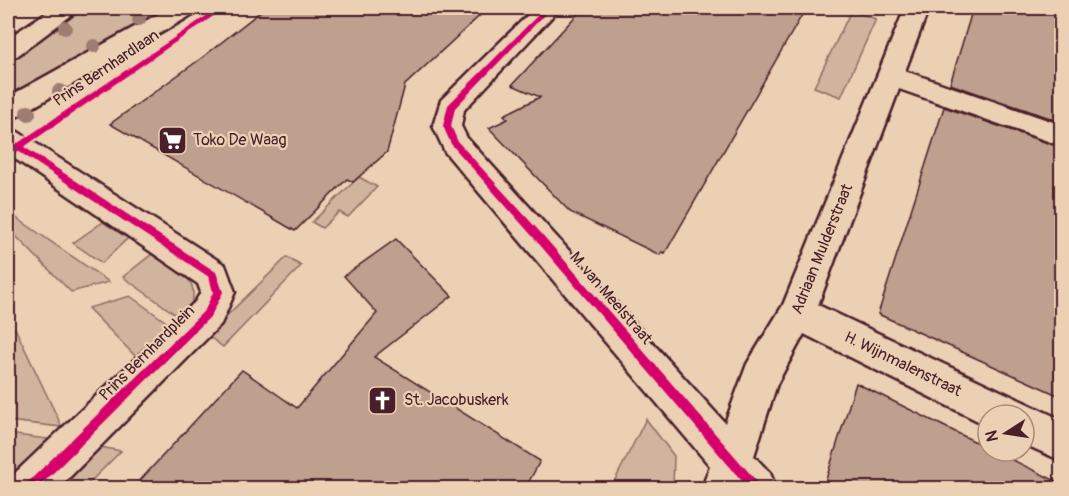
<svg xmlns="http://www.w3.org/2000/svg" width="1069" height="496" font-family="Pangolin,sans-serif">
<style>
.green{fill:#d1b49d;stroke:#8e6a64;stroke-width:1.5}
.building{fill:#bf9f8d;stroke:#4a1f2b;stroke-width:1.5}
.lines{fill:none;stroke-linecap:round;stroke-linejoin:round}
.minor-casing{stroke:#4a1f2b;stroke-width:5}
.minor{fill:#ecd0b3;fill-rule:evenodd}
.cycleway-casing{stroke:#ecd0b3;stroke-width:4}
.cycleway{fill:#d6006c;fill-rule:evenodd}
.tree{fill:#9e7b72}
.labels{text-anchor:middle;dominant-baseline:central;stroke-width:4.5;stroke-linejoin:round;paint-order:stroke}
.street-label{font-size:16px;fill:#4a1f2b;stroke:#ecd0b3}
.poi-label{font-size:16px;fill:#4a1f2b;stroke:#ecd0b3;text-anchor:start}
</style>
<rect width="100%" height="100%" fill="#ecd0b3"/>
<filter id="ink" filterUnits="userSpaceOnUse"><feTurbulence type="fractalNoise" baseFrequency=".0167" numOctaves="2"/><feDisplacementMap in="SourceGraphic" scale="12" xChannelSelector="R" yChannelSelector="G"/><feConvolveMatrix kernelMatrix="1 2 1 2 8 2 1 2 1" color-interpolation-filters="sRGB"/></filter>
<g filter="url(#ink)">
<path class="green" d="M 79,8 L 149,8 L 162,14 L 8,102 L 8,57 Z
M 851,11 L 876,19 L 841,97 L 814,87 Z
M 359,177 L 377,187 L 348,217 L 339,212 L 322,228 L 312,222 Z
M 11,214 L 109,282 L 71,292 L 8,228 L 8,216 Z
M 103,222 L 128,238 L 102,263 L 73,243 Z
M 152,254 C 181,270 210,284 182,319 L 123,277 Z
M 287,257 L 301,266 L 223,347 L 207,335 Z
M 130,296 L 172,326 L 138,359 L 88,308 Z
M 15,328 L 62,427 L 8,421 L 8,330 Z
M 646,419 L 674,456 L 673,488 L 611,488 Z
M 8,434 L 55,440 L 8,485 Z
M 100,447 L 121,451 L 84,488 L 59,488 Z"/>
<path class="building" d="M 265,8 L 488,8 L 405,85 L 387,152 L 353,182 L 347,179 L 295,231 L 110,124 L 203,57 Z
M 583,8 L 806,8 L 665,253 L 662,252 L 660,255 L 570,212 L 489,128 L 508,119 L 504,115 L 540,97 L 512,85 Z
M 973,8 L 1062,8 L 1062,122 L 950,84 Z
M 944,107 L 1062,148 L 1062,397 L 878,314 Z
M 396,239 L 452,296 L 374,357 L 540,461 L 525,489 L 132,489 L 242,370 L 297,408 L 377,313 L 344,276 Z
M 856,383 L 988,448 L 988,451 L 994,451 L 1062,484 L 1062,489 L 823,489 Z"/>
<g class="lines">
<defs>
<path id="minor" d="M 53,8 L 81,8 L 17,56 L 8,58 L 8,38 Z
M 169,8 L 198,8 L 195,13 L 18,116 L 8,119 L 8,97 Z
M 535,8 L 560,8 L 464,110 L 461,126 L 467,138 L 725,423 L 747,364 L 783,305 L 905,8 L 929,8 L 905,71 L 1062,125 L 1062,146 L 899,89 L 818,305 L 1062,420 L 1062,461 L 1024,444 L 1024,415 L 988,415 L 988,426 L 804,334 L 777,384 L 754,456 L 770,473 L 776,488 L 702,488 L 710,466 L 445,152 L 433,126 L 441,100 Z
M 8,129 L 18,132 L 225,265 L 235,292 L 221,324 L 59,488 L 9,488 L 15,473 L 195,302 L 201,292 L 198,284 L 8,154 Z"/>
</defs>
<use href="#minor" class="minor-casing"/>
<use href="#minor" class="minor"/>
<defs>
<path id="cycleway" d="M 218,8 L 225,8 L 24,147 L 216,272 L 223,292 L 211,316 L 38,488 L 24,488 L 26,484 L 205,310 L 213,292 L 209,277 L 18,151 L 8,157 L 8,150 L 12,147 L 8,144 L 8,137 L 18,143 Z
M 545,8 L 551,8 L 455,108 L 451,126 L 458,142 L 540,232 L 759,484 L 761,488 L 748,488 L 534,238 L 451,144 L 443,126 L 448,105 Z"/>
</defs>
<use href="#cycleway" class="cycleway-casing"/>
<use href="#cycleway" class="cycleway"/>
</g>
<g class="tree">
<circle cx="139" cy="19" r="7"/>
<circle cx="65" cy="28" r="7"/>
<circle cx="94" cy="46" r="7"/>
<circle cx="60" cy="92" r="8"/>
<circle cx="28" cy="113" r="8"/>
</g>
</g>
<defs>
<symbol id="supermarket-square" viewBox="-11 -11 22 22"><rect x="-9" y="-9" width="18" height="18" rx="4" fill="#4a1f2b" stroke="#ecd0b3"/><path d="M-6-5.5h2.5l.6 2H6L4.5 2H-2.5L-4.4-4H-6ZM-1.5 3.2a1.3 1.3 0 1 0 .1 0ZM3 3.2a1.3 1.3 0 1 0 .1 0Z" fill="#fff"/></symbol>
<symbol id="church-square" viewBox="-11 -11 22 22"><rect x="-9" y="-9" width="18" height="18" rx="4" fill="#4a1f2b" stroke="#ecd0b3"/><path d="M-1.2-6h2.4v3.5h3.3v2.4h-3.3V6h-2.4V-.1h-3.3v-2.4h3.3Z" fill="#fff"/></symbol>
</defs>
<g fill-rule="evenodd">
<use href="#supermarket-square" x="156" y="124" width="33" height="33"/>
<use href="#church-square" x="366" y="384" width="33" height="33"/>
</g>
<g class="labels">
<g class="street-label">
<text transform="translate(106 68) rotate(-34)">Prins Bernhardlaan</text>
<text transform="translate(822 249) rotate(-68)">Adriaan Mulderstraat</text>
<text transform="translate(611 298) rotate(49)">M. van Meelstraat</text>
<text transform="translate(147 353) rotate(-45)">Prins Bernhardplein</text>
<text transform="translate(903 364) rotate(26)">H. Wijnmalenstraat</text>
</g>
<g class="poi-label">
<text x="193" y="140">Toko De Waag</text>
<text x="404" y="400">St. Jacobuskerk</text>
</g>
</g>
<rect width="1069" height="496" fill="none" stroke="#ecd0b3" stroke-width="30"/>
<rect x="15" y="15" width="1039" height="466" fill="none" stroke="#4a1f2b" stroke-width="2" filter="url(#ink)"/>
<g transform="translate(1006 433) rotate(258)"><circle r="28" fill="#ecd0b3" stroke="#ab897d" stroke-width="1.5"/>
<path d="M0-4.5L10 22L0 15L-10 22Z" fill="#4a1f2b"/>
<text y="-9" font-size="16" font-weight="bold" text-anchor="middle" fill="#4a1f2b">N</text>
</g>
</svg>
